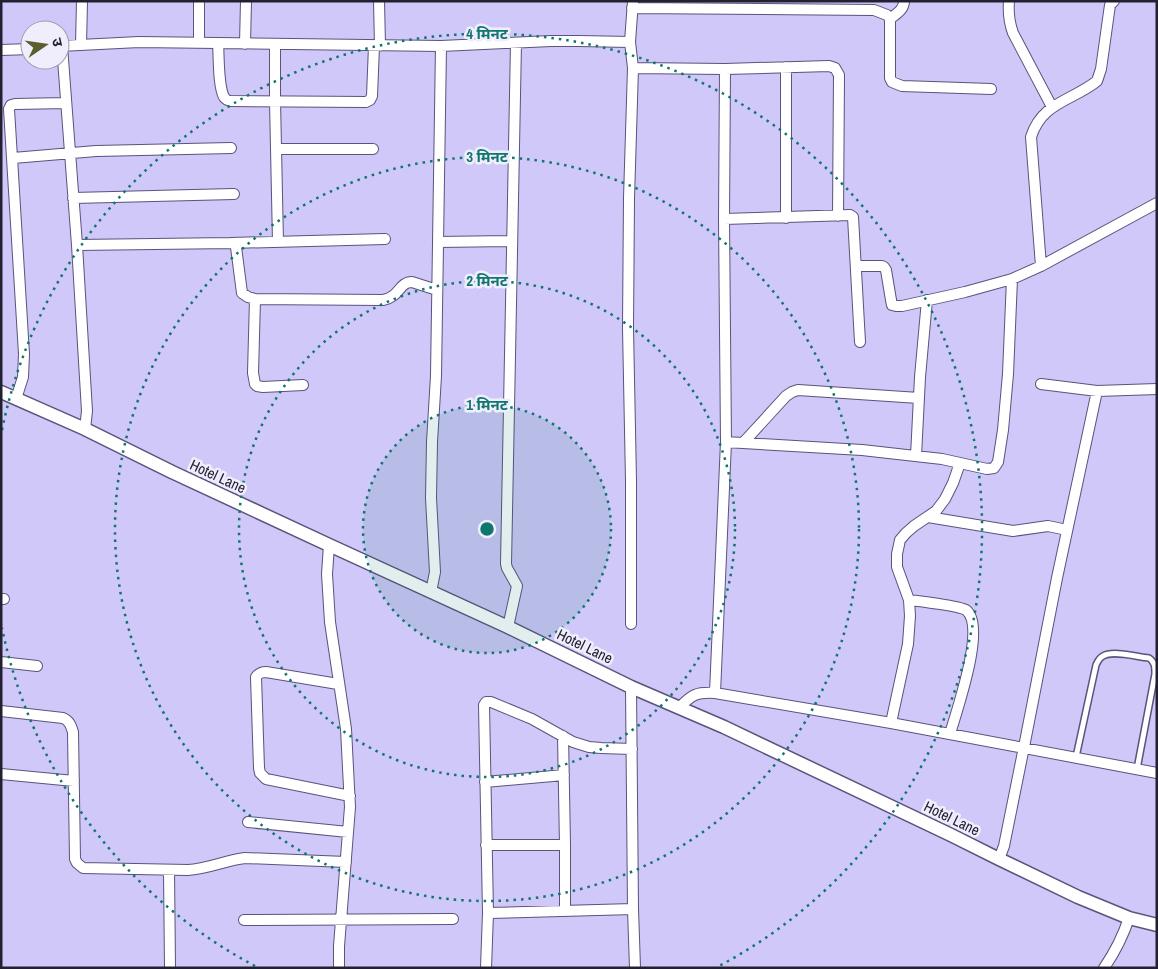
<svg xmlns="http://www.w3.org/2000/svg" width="1158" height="969" font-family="'Archivo Narrow','Noto Sans Devanagari',sans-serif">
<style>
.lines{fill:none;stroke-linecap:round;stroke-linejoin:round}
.service-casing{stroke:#5a537c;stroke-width:8}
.minor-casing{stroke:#5a537c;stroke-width:12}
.tertiary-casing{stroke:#5a537c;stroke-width:15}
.service{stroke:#fff;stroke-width:5}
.minor{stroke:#fff;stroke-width:10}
.tertiary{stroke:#fff;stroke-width:12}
.ring{fill:none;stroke:#0f766e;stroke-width:2.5;stroke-dasharray:2.5 5}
.labels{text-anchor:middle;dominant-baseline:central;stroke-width:5;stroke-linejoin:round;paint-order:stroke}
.street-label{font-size:15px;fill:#232032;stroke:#f0eefd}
.centre{fill:#0f766e;stroke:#f0eefd;stroke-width:2.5}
.ring-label{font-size:15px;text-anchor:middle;font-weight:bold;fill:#0f766e;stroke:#f0eefd;stroke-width:5;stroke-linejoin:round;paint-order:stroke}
</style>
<rect width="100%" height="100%" fill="#cfc8f8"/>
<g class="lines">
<defs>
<path id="service" d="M 1076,757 L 1096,665 C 1098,661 1099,658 1103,656 C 1113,650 1137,657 1149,658 C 1155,662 1155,667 1155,674 L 1137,769"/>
<path id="minor" d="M 379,1 L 380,46
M 1009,1 C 1008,13 1009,22 1013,33 L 1052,107
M 632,8 L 874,10 L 887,15 L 890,19 L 890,78 L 892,82 L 902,86 L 991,89
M 890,19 C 896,14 904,10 904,1
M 199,43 L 199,1
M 218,43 C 219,56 218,86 224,97 C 227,100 226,100 230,101 L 366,102 L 370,100 L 372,96 L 374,46
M 245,44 L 246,1
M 81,45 L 82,1
M 275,45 L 275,101 L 278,242
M 60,46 L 139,42 L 441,46 L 551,41 L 579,41 L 630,42
M 62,46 L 77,245 L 87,411 L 85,429
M 1,50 L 30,49
M 633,68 L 725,69 L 829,66 L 835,68 L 839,75 L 838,216
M 276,149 L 373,149
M 13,158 L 96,151 L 231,148
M 73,198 L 234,194
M 786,218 L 786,67
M 724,219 L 850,215 L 853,217 L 860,342
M 438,242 L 511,241
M 231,243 L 385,239
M 77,245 L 231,243 L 234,244 L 236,247 L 242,293 L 248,297 L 255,299 L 383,300 C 400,297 399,282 412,282 L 437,290
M 856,266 L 882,266 L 884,267 L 886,270 L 891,300 L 892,305 L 896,306 L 902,306 L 965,292 L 1012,279 L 1041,266 L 1157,203
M 1041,266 L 1031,137 C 1042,102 1072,101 1097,81 L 1101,69 L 1110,5 L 1114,1
M 255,299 L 253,373 L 255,384 L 257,386 L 263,387 L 303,385
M 1041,384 L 1097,391 L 1157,389
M 16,399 L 23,377 L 24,354 L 9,109 L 11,105 L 15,104 L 66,103
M 726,442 L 862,450 L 942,459 L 987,469 L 994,468 L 998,462 L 1003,430 L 1008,374 L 1012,279
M 743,443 L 786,396 L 792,392 L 798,390 L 919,398
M 916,456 L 920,377 L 927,300
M 928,517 L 1013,531 L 1048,526 L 1067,530
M 329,545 L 327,574 L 330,622 L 346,729 L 350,807 L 339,946 L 339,968
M 431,592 L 435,572 L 431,498 L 432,442 L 436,376 L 441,46
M 1,599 L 4,599
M 909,600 C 919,601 959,606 966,610 C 987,626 956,712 950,734
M 631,624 L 631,481 L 628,328 L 629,198 L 633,68 L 630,42 L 633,1
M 508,627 L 517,586 L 507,568 L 506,564 L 516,43
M 1,662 L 37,666
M 338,684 L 266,672 C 261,672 259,673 256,677 L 259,768 L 260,773 L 266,779 L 350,796
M 631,687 L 633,909 L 635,968
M 715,693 L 726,442 L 724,219 L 725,69
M 679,708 C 692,694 697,692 715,693 L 891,723 L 1157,773
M 1,711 L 63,718 C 70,721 71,726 73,732 L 75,859 L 77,863 L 83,868 L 188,870 C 208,869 226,860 245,858 L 346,862
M 891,723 L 908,644 L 910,616 L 909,600 L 897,567 L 897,554 L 900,540 L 906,533 L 914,526 L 936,511 L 945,499 L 953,483 L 960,463
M 563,736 L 565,845 L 565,910
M 1,774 L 74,781
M 485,782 L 564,775
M 248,822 L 348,832
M 486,845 L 565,845
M 999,859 L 1004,846 L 1024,747 L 1057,578 L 1097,391
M 169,870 L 170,968
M 488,913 L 633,909
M 244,920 L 453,919
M 486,968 L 488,913 L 484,705 L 486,702 L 491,702 L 532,719 L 573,742 L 589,747 L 601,748 L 632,749
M 1104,968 C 1115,952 1123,936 1129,918"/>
<path id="tertiary" d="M 1,392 L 85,429 L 172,472 L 329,545 L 508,627 L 631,687 L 724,727 L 951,835 L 999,859 L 1078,897 L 1129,918 L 1157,925"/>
</defs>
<use href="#service" class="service-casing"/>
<use href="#minor" class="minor-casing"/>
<use href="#tertiary" class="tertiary-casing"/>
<use href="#service" class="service"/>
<use href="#minor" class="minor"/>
<use href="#tertiary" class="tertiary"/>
</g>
<circle cx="487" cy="529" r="124" fill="#0f766e" fill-opacity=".12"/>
<g class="ring">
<circle cx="487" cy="529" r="124"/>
<circle cx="487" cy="529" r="248"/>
<circle cx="487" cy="529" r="372"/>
<path d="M255 966A495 495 0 0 1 2 628M2 430A495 495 0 1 1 719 966"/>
</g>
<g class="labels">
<g class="street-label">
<text transform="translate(218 476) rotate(25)">Hotel Lane</text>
<text transform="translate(585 646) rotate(26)">Hotel Lane</text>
<text transform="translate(952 818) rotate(26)">Hotel Lane</text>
</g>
</g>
<circle cx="487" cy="529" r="8" class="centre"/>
<g class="ring-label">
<text x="487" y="39">4 मिनट</text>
<text x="487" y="162">3 मिनट</text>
<text x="487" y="286">2 मिनट</text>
<text x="487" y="410">1 मिनट</text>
</g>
<rect width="1158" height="969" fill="none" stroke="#232032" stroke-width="5"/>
<g transform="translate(45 45) rotate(77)"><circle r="24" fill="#f0eefd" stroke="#9e9cac"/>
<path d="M0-4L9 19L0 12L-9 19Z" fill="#5c5e2c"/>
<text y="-8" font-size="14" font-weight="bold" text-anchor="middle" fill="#232032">उ</text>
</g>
</svg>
